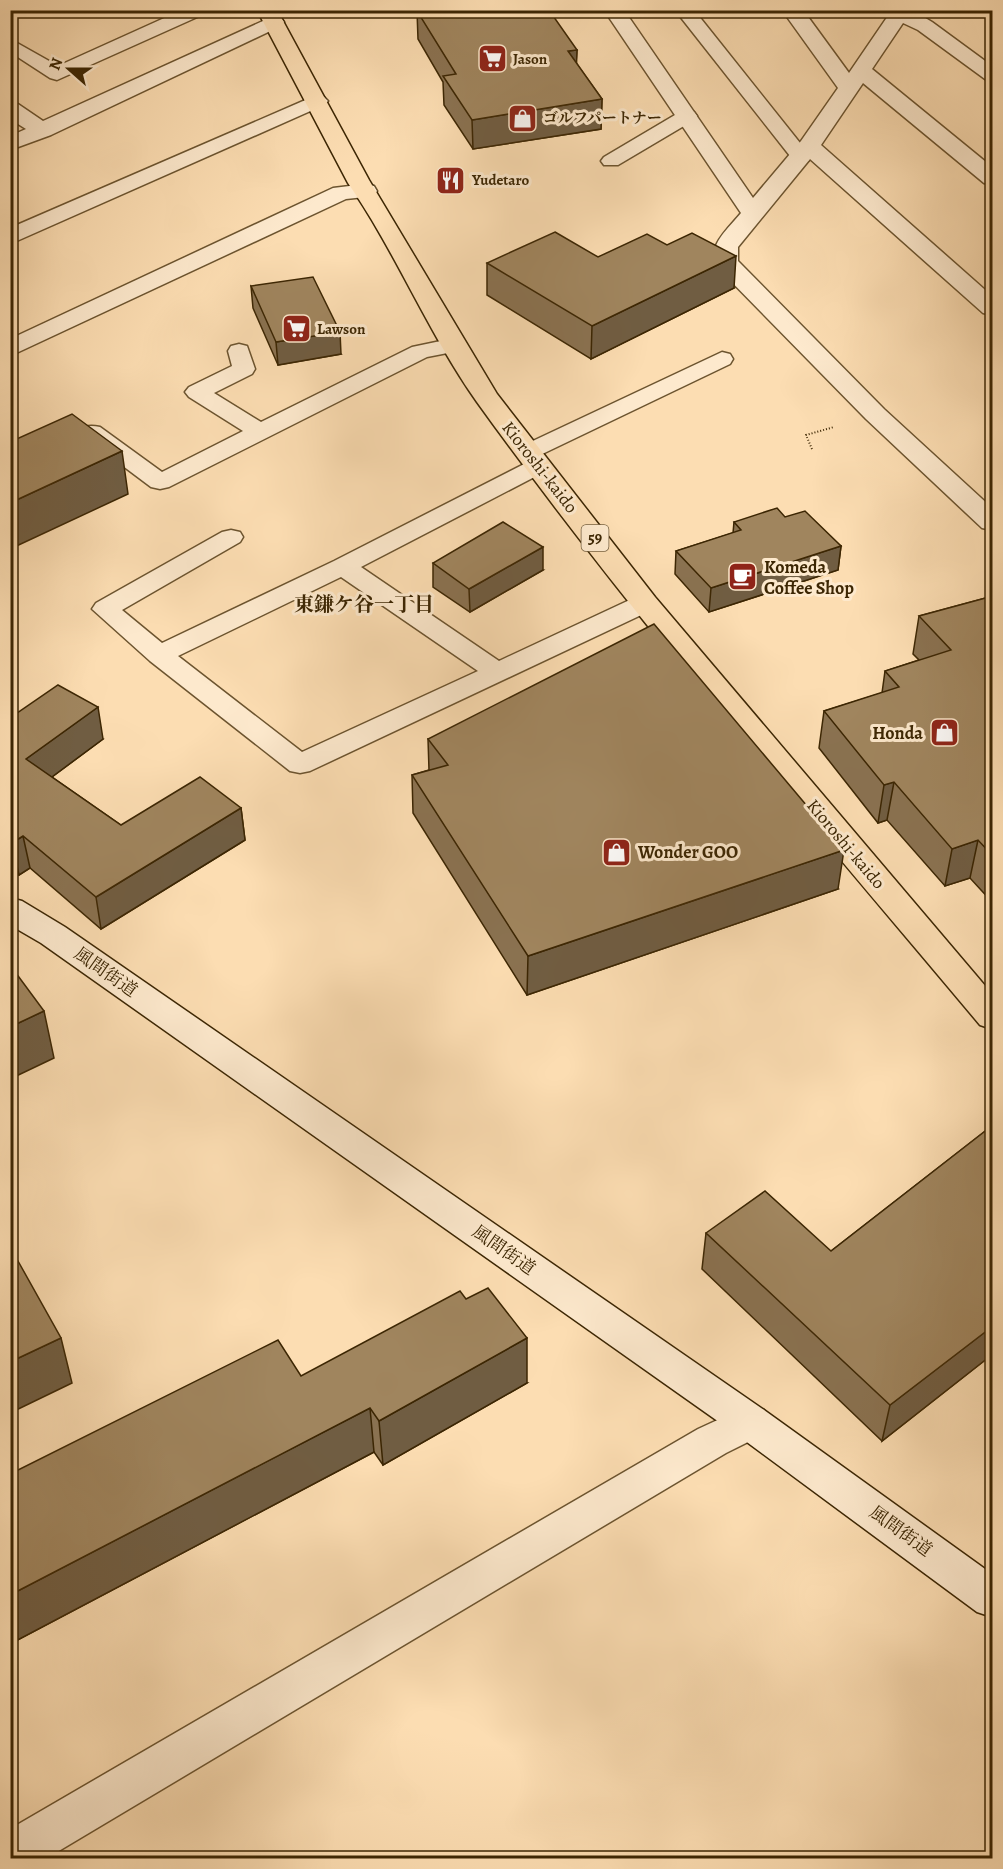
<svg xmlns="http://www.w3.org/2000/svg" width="1003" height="1869" font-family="Alegreya,'Noto Serif JP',serif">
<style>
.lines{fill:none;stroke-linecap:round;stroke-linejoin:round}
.lane-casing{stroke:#6c542f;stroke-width:3}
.street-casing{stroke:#6c542f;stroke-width:3}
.secondary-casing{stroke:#3c2603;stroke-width:3}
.primary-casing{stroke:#3c2603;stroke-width:3}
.path{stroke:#3c2603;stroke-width:2;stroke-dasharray:1 2;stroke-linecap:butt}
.lane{fill:#fde9cd;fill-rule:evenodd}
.street{fill:#fde9cd;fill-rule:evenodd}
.secondary{fill:#fde9cd;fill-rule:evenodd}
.primary{fill:#fcddb2;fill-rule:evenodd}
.wall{fill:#8a7251;stroke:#3c2603;stroke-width:1.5}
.shaded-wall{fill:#705d42;stroke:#3c2603;stroke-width:1.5}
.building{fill:#a0855e;stroke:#3c2603;stroke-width:1.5}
.labels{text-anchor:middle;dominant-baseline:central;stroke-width:6;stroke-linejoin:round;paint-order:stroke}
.far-poi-label{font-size:15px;font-weight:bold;fill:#3c2603;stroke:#fde9cd;text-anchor:start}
.shield{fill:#fde9cd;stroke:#766040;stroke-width:1.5}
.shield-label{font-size:16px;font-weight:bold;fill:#3c2603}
.street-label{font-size:18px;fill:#3c2603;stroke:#fde9cd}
.poi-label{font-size:18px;font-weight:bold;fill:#3c2603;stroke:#fde9cd;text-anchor:start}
.neighbourhood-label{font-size:20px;font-weight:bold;fill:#3c2603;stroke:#fde9cd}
</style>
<rect width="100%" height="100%" fill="#fcddb2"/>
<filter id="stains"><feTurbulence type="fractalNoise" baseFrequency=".00333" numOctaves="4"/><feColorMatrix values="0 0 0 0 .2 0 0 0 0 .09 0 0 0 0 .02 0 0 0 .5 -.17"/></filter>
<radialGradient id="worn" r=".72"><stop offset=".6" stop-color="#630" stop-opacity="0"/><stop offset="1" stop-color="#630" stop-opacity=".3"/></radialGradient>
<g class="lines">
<defs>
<path id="lane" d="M 182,10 L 207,10 L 204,14 L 57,80 L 50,78 L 10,52 L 10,39 L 58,66 Z
M 675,10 L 694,10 L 808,153 L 811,157 L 808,161 L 794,161 Z
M 687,110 L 694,112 L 697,116 L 694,120 L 618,165 L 604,165 L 601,161 L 604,157 L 680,112 Z
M 455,338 L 463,340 L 466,345 L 463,350 L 427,357 L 169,487 L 160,489 L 151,487 L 87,439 L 82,438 L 78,433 C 84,425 91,425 100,427 L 162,472 L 243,431 L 189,397 L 185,392 L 189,387 L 232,366 L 228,351 L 231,346 L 239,344 L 247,346 L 255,369 L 252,374 L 214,393 L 261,422 L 412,347 Z
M 722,352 L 730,354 L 733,359 L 730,364 L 536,457 L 528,459 L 520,457 L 516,452 L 520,447 Z
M 538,459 L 546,461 L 550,466 L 546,471 L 361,567 L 499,661 L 636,597 L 645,595 L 654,597 L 658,603 L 654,609 L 310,771 L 300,773 L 290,771 L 150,661 L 92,609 L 96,603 L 222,532 L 231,530 L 240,532 L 243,537 L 240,542 L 122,610 L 162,643 L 334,561 L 530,461 ZM 341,577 L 478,671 L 302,752 L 178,656 Z"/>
<path id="street" d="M 604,10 L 624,10 L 753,198 L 801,141 L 838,88 L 782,10 L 803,10 L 849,73 L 892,10 L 912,10 L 932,22 L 992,66 L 992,81 L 985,79 L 918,30 L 903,23 L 872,69 L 992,167 L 992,185 L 984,183 L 863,83 L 821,145 L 992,296 L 992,315 L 983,313 L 810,159 L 738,247 L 738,261 L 884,409 L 992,508 L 992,530 L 982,528 L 866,419 L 718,268 C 704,248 729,228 741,213 Z
M 274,16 L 281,18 L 284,22 L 281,26 L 51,135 L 10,150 L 10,136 L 26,129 L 10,119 L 10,103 L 18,104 L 43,121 Z
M 317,95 L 324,97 L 328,101 L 324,105 L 10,244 L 10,228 Z
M 366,184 L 374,186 L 377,191 L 374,196 L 346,199 L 10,356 L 10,339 L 333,188 Z
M 750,1405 L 764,1410 L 770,1422 L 764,1434 L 726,1453 L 47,1858 L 10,1858 L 10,1829 L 698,1429 Z"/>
<path id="secondary" d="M 10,898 L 22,901 L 65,927 L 764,1410 L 992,1574 L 992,1617 L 977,1612 L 736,1434 L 41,943 L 10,925 Z"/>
<path id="primary" d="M 257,10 L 277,10 L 369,180 L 497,394 L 655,597 L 992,994 L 992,1029 L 980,1025 C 809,821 633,619 477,402 C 428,333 396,252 348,183 Z"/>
</defs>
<use href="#lane" class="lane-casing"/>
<use href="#street" class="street-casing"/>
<use href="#secondary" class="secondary-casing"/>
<use href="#primary" class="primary-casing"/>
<path class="path" d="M 812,449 L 806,435 L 834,427"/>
<use href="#lane" class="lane"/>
<use href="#street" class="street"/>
<use href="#secondary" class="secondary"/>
<use href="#primary" class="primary"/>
</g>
<path class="wall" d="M 417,11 L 577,50 L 576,63 L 602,99 L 601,129 L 473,149 L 444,105 L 443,82 L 418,39 Z
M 598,257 L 734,288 L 591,359 L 487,295 L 487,263 Z
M 251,286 L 341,354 L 278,365 L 253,308 Z
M 785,517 L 841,546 L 838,570 L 709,612 L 675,574 L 676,551 L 733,533 L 734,522 Z
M 433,563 L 543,570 L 470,612 L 433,587 Z
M 993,596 L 993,903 L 970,878 L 945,886 L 887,820 L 878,823 L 819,748 L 824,711 L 882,693 L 885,671 L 919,660 L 913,654 L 919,616 Z
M 10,718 L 103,739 L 52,777 L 121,825 L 241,808 L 245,840 L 101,929 L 30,868 L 19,875 L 10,869 Z
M 428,739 L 838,889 L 527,995 L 413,813 L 412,775 L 429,770 Z
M 993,1125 L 993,1360 L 989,1357 L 882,1441 L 702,1269 L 706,1233 L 831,1251 Z
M 301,1376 L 527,1383 L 383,1465 L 374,1452 L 10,1644 L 10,1474 Z"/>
<path class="shaded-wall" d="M 577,50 L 576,79 L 568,51 Z
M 602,99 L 601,129 L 473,149 L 472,120 Z
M 736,256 L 734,288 L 591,359 L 592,326 Z
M 340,332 L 341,354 L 278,365 L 276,342 Z
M 122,451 L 128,494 L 10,549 L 10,503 Z
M 841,546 L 838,570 L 709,612 L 711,588 Z
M 543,547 L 543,570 L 470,612 L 469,589 Z
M 98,707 L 103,739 L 33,791 L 26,759 Z
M 894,782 L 887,820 L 878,823 L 884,785 Z
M 241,808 L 245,840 L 101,929 L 96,897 Z
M 23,836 L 30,868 L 19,875 L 12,843 Z
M 978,840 L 970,878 L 945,886 L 952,849 Z
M 844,850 L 838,889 L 527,995 L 528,956 Z
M 44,1011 L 54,1058 L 10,1079 L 10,1027 Z
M 993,1326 L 993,1346 L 989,1357 L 882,1441 L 890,1405 Z
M 61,1338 L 72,1383 L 10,1413 L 10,1362 Z
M 527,1338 L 527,1383 L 383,1465 L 379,1421 Z
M 370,1408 L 374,1452 L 10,1644 L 10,1595 Z"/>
<path class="building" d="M 420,10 L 549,10 L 577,50 L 568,51 L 602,99 L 472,120 L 443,76 L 456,74 L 417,11 Z
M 555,232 L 598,257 L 647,234 L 667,245 L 692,233 L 736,256 L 592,326 L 487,263 Z
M 313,277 L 340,332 L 276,342 L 251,286 Z
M 72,414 L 122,451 L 10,503 L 10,442 Z
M 777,508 L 785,517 L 805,511 L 841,546 L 711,588 L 676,551 L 741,530 L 734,522 Z
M 503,522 L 543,547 L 469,589 L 433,563 Z
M 993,596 L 993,856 L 978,840 L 952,849 L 894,782 L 884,785 L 824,711 L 899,687 L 885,671 L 951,650 L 919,616 Z
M 654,624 L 844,850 L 528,956 L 412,775 L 448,765 L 428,739 Z
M 58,685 L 98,707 L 26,759 L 121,825 L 200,777 L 241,808 L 96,897 L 23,836 L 12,843 L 10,841 L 10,718 Z
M 10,965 L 44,1011 L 10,1027 Z
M 993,1125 L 993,1326 L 890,1405 L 706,1233 L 765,1191 L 831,1251 Z
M 18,1261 L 61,1338 L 10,1362 L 10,1264 Z
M 488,1288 L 527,1338 L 379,1421 L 370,1408 L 10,1595 L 10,1474 L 278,1340 L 301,1376 L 460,1291 L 466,1299 Z"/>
<defs>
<symbol id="supermarket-square" viewBox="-11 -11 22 22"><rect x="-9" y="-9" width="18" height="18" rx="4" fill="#8f2418" stroke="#fde9cd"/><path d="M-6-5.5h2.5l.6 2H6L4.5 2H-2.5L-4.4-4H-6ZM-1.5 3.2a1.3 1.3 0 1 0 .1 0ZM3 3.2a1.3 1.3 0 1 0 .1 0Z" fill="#fff"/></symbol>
<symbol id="shop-square" viewBox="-11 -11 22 22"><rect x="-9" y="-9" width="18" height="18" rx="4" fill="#8f2418" stroke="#fde9cd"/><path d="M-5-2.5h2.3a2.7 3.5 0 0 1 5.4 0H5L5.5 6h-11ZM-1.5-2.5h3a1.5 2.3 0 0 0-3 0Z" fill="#fff"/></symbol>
<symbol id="restaurant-square" viewBox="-11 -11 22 22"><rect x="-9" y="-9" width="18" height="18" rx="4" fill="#8f2418" stroke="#fde9cd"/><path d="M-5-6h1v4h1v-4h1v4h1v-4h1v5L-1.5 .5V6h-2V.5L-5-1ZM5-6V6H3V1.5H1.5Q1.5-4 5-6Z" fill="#fff"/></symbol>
<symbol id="cafe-square" viewBox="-11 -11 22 22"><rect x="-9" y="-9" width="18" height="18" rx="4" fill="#8f2418" stroke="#fde9cd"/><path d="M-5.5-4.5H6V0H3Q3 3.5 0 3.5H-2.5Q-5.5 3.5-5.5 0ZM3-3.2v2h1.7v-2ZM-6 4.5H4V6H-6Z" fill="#fff"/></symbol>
</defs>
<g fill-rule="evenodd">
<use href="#supermarket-square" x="476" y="42" width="33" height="33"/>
<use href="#shop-square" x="506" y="102" width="33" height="33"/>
<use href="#restaurant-square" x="434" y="164" width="33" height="33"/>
<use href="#supermarket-square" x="280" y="312" width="33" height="33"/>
<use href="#cafe-square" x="726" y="560" width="33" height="33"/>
<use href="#shop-square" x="928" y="716" width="33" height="33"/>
<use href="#shop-square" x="600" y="836" width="33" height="33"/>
</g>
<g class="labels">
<g class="far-poi-label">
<text x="513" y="59">Jason</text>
<text x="543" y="118">ゴルフパートナー</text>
<text x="472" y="180">Yudetaro</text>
<text x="317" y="329">Lawson</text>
</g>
<rect class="shield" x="581.5" y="525" width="27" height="26" rx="4.5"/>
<g class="shield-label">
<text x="595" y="538">59</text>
</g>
<g class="street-label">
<text transform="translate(540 467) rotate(52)">Kioroshi-kaido</text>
<text transform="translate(846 844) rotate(50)">Kioroshi-kaido</text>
<text transform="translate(106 972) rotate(35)">風間街道</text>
<text transform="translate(504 1250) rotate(35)">風間街道</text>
<text transform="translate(901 1531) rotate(36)">風間街道</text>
</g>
<g class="poi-label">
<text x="764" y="567">Komeda<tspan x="764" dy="21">Coffee Shop</tspan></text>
<text x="923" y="733" text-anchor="end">Honda</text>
<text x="638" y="852">Wonder GOO</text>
</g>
<g class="neighbourhood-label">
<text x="364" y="604">東鎌ケ谷一丁目</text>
</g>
</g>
<rect width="1003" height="1869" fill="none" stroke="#fcddb2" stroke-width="36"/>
<rect x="12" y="12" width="979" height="1845" fill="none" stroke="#3c2603" stroke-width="3"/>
<rect x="18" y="18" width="967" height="1833" fill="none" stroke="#3c2603" stroke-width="1.5"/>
<g transform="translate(69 69) rotate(291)" stroke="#fde9cd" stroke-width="4.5" paint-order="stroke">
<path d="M0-4.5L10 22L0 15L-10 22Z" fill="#3c2603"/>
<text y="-9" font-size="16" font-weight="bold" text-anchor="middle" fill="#3c2603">N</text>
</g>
<rect width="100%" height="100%" filter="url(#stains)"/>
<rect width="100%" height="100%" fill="url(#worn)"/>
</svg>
